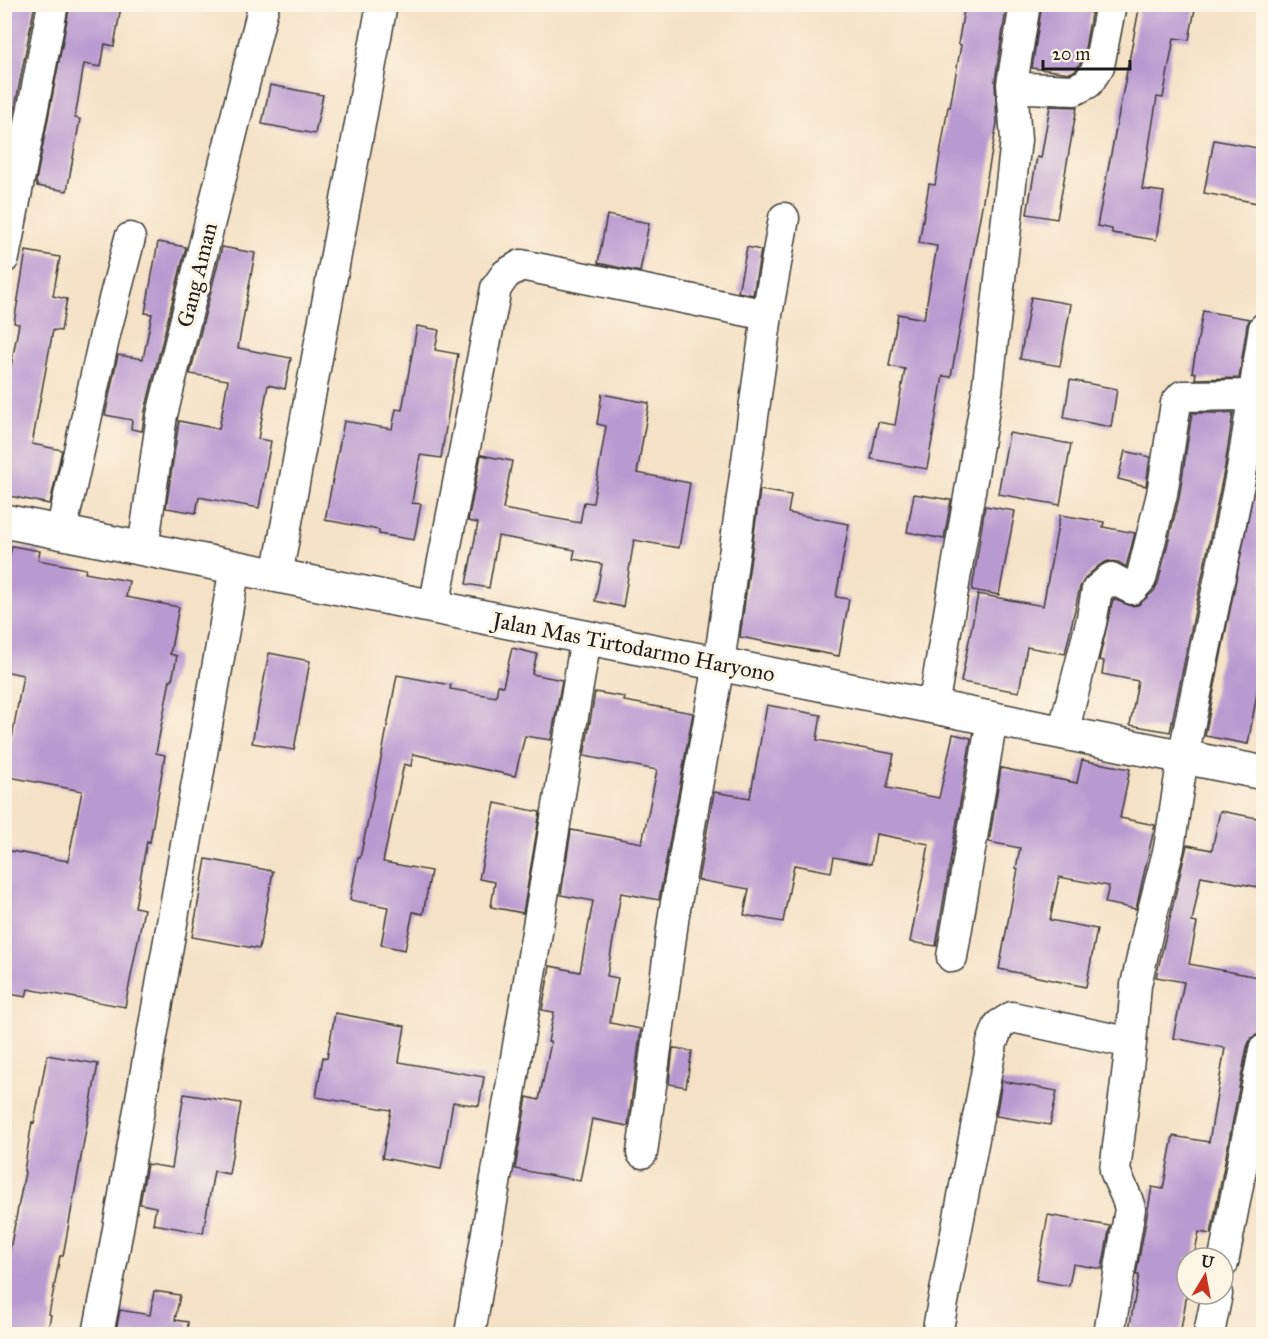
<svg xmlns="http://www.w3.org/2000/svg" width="1268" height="1339" font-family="'IM FELL Great Primer',serif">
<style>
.building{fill:#b899d0}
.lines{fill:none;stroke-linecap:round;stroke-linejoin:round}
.street-casing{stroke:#3c3a36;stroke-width:33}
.secondary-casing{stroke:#3c3a36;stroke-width:36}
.street{stroke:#fff;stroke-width:30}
.secondary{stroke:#fff;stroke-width:33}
.labels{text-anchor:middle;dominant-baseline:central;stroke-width:6;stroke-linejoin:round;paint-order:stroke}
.street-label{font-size:22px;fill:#1c1c1c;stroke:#fcf5e5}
</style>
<rect width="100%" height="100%" fill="#fcf5e5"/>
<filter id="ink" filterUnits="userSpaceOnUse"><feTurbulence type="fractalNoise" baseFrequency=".0167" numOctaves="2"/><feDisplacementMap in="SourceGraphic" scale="12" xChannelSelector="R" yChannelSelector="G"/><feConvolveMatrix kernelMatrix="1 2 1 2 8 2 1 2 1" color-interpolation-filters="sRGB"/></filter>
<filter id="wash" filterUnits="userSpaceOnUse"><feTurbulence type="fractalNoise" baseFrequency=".008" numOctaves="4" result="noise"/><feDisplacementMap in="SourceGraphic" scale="24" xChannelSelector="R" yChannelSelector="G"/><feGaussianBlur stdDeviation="1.35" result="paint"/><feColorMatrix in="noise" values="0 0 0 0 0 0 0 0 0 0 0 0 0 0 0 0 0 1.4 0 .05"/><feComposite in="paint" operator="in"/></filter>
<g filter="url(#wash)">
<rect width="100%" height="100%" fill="#f4e1c6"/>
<g id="blocks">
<path class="building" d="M 4,4 L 35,4 L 4,164 Z
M 70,4 L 105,4 L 121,7 L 114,46 L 105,44 L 101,67 L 84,64 L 75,118 L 80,119 L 67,191 L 37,186 L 36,181 Z
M 965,4 L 1007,4 L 995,81 L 997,123 L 951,377 L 943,376 L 927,469 L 871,459 L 878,422 L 895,425 L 905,369 L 889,366 L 898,314 L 924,319 L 937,246 L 919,243 L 929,184 L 935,185 L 948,107 L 950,107 L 961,45 L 958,44 Z
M 1042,4 L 1093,4 L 1083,59 L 1076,70 L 1070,73 L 1032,68 Z
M 1140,4 L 1196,4 L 1189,40 L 1174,38 L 1163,98 L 1157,97 L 1142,189 L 1164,192 L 1156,240 L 1112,233 L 1112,229 L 1097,226 Z
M 270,85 L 323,95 L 315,134 L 262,124 Z
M 1050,106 L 1077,107 L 1057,219 L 1027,214 L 1037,157 L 1041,158 Z
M 1214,140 L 1263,149 L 1263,204 L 1204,193 Z
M 607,215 L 649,223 L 640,272 L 598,263 Z
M 158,242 L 186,247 L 145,411 L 142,431 L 131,429 L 132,420 L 105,415 L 118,355 L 143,359 L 152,314 L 145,313 Z
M 222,247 L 255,253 L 238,348 L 291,358 L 285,389 L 268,385 L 258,439 L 271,441 L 259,508 L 199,497 L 196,513 L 166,508 L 179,421 L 219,429 L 228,380 L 190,374 Z
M 747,247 L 761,250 L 753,295 L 738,292 Z
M 26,251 L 60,257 L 53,296 L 67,299 L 61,331 L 53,330 L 32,444 L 62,450 L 50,504 L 4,495 L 4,375 L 9,376 L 19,324 L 14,323 Z
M 1031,297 L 1071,304 L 1060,366 L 1020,359 Z
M 1203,311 L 1250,319 L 1247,325 L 1239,378 L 1195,379 L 1196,373 L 1192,372 Z
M 417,326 L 439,330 L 435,350 L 458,354 L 441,458 L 420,455 L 412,503 L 421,504 L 414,540 L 379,534 L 379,530 L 325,520 L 344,421 L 392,429 L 396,409 L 402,410 Z
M 1070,380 L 1117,389 L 1111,427 L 1064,418 Z
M 602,394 L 649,403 L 637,473 L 690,483 L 679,548 L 634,540 L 623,607 L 595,601 L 602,564 L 573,559 L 575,550 L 498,536 L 489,588 L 466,584 L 478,523 L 468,521 L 481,455 L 512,461 L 503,509 L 580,523 L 584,502 L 593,503 L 606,426 L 597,424 Z
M 1192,413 L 1233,413 L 1225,466 L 1170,732 L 1130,725 L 1138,681 L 1102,674 L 1104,661 L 1099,660 L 1113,599 L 1131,606 L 1138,605 L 1154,591 L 1158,583 L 1179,498 Z
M 1009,433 L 1071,444 L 1060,505 L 998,494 Z
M 1263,443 L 1263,660 L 1248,744 L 1205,736 Z
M 1125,451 L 1150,457 L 1146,486 L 1118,479 Z
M 760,490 L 791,495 L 788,513 L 849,524 L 836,597 L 849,599 L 839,656 L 740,637 Z
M 914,494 L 951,500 L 944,539 L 907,532 Z
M 985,506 L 1015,511 L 999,595 L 972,590 Z
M 1060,515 L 1104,522 L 1103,527 L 1135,533 L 1126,567 L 1118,562 L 1108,561 L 1100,565 L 1086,577 L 1080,587 L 1065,654 L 1027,647 L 1019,692 L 961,682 L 978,594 L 1043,606 Z
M 12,546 L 40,551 L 38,560 L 86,569 L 85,573 L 129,581 L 126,597 L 179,607 L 170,654 L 177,656 L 172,680 L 170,680 L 156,753 L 165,755 L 150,842 L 147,841 L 135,907 L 144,909 L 125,1007 L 28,989 L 26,997 L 4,993 L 4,850 L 68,861 L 82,791 L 4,776 L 4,766 L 10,738 L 12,738 L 23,675 L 4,671 L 4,581 Z
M 512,648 L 537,654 L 532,674 L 562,680 L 551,740 L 525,736 L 515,776 L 413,754 L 411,766 L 404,764 L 383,862 L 431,871 L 423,914 L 413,912 L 405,950 L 381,945 L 388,907 L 350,900 L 358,858 L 360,858 L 382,754 L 397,675 L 451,685 L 450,689 L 496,697 L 498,685 L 503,686 Z
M 269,653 L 310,661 L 294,750 L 252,743 Z
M 595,692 L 625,697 L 624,701 L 693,713 L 659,900 L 621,893 L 607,976 L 618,978 L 610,1023 L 641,1029 L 628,1126 L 592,1119 L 580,1181 L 515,1169 L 527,1097 L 539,1100 L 551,1042 L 548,1042 L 554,1012 L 542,1010 L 550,966 L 580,972 L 593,901 L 561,895 L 571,830 L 642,843 L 657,770 L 584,756 Z
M 767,705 L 821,715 L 817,740 L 894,754 L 887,788 L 939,798 L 953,734 L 971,738 L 936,946 L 910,942 L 929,844 L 876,834 L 871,864 L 834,857 L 831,872 L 794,865 L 783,922 L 744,915 L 749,889 L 698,880 L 714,792 L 750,798 Z
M 1082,760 L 1130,769 L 1120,818 L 1155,825 L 1136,909 L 1105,903 L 1109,886 L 1059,877 L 1050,920 L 1097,929 L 1086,987 L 999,969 L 1018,869 L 1016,868 L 1020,848 L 989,842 L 1001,768 L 1077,783 Z
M 495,803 L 540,812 L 523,913 L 491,907 L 495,882 L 479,879 Z
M 1220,811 L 1263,819 L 1263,888 L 1201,876 L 1192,922 L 1197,923 L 1189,964 L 1258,977 L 1257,982 L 1263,983 L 1263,1019 L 1261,1033 L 1251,1038 L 1247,1047 L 1211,1234 L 1199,1232 L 1194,1257 L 1187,1258 L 1187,1294 L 1180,1335 L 1128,1335 L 1139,1275 L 1136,1275 L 1152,1187 L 1163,1189 L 1173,1136 L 1209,1142 L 1225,1048 L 1173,1038 L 1184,982 L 1156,977 L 1187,845 L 1212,850 Z
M 206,859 L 273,871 L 259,949 L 192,937 Z
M 335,1013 L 405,1026 L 399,1062 L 484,1077 L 479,1106 L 453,1102 L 441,1169 L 382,1158 L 391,1110 L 316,1097 L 323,1057 L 327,1058 Z
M 673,1048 L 692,1051 L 686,1087 L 669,1084 Z
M 47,1055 L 98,1064 L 63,1256 L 60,1256 L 49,1314 L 51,1315 L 47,1335 L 4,1335 L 4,1280 L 25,1172 L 24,1171 L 32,1122 L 34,1123 Z
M 1002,1081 L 1057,1091 L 1050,1125 L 996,1116 Z
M 184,1094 L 241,1103 L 229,1174 L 214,1171 L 203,1233 L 153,1224 L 156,1207 L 140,1204 L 147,1164 L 172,1168 Z
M 1048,1215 L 1110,1226 L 1102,1269 L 1073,1264 L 1069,1286 L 1036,1280 Z
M 154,1291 L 180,1295 L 175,1320 L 188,1322 L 187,1335 L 115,1335 L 120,1310 L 150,1315 Z"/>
</g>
</g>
<g filter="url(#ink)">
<use href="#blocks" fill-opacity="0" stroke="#3c3a36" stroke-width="1.5"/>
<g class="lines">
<defs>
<path id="street" d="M 1012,84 L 1025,4
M 4,258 L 53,4
M 61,532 L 106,330 L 130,238
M 143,549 L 162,415 L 264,4
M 277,576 L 382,4
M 434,607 L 496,288 L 506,274 L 521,265 L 767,315
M 933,707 L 987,392 L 1016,140 L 1012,84 L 1027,88 L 1074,90 L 1088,83 L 1099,66 L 1111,4
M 1063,733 L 1091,623 L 1097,590 L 1111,578 L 1132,589 L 1141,579 L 1162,494 L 1176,403 L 1182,396 L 1252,395
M 952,957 L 992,719
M 642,1153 L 674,914 L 719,664 L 767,315 L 784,218
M 1223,1263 L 1264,1050
M 98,1334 L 113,1257 L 235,567
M 470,1334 L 586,638
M 937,1334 L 992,1043 L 999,1025 L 1012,1017 L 1131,1043
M 1109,1334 L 1130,1209 C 1127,1194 1119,1184 1115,1170 L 1131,1043 L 1136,985 L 1149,926 L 1169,848 L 1183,757 L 1242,469 L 1264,328
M 1209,1334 L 1217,1294"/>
<path id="secondary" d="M 4,521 L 1264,773"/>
</defs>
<use href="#street" class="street-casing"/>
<use href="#secondary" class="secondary-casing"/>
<use href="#street" class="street"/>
<use href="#secondary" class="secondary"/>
</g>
</g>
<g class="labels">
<g class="street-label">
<text transform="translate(197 275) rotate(-76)">Gang Aman</text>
<text transform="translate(634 647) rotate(11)">Jalan Mas Tirtodarmo Haryono</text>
</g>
</g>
<rect width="1268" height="1339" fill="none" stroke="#fcf5e5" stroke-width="24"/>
<g transform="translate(1205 1276) rotate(10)"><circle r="28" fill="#fcf5e5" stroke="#a29e95" stroke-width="1.5"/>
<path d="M0-4.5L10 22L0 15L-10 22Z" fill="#c8321e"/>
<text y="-9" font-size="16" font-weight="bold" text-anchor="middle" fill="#1c1c1c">U</text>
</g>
<path d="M1043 60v9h87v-9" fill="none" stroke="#1c1c1c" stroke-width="3"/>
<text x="1052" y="60" font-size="18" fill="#1c1c1c" stroke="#fcf5e5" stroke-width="4.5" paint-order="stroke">20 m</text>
</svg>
